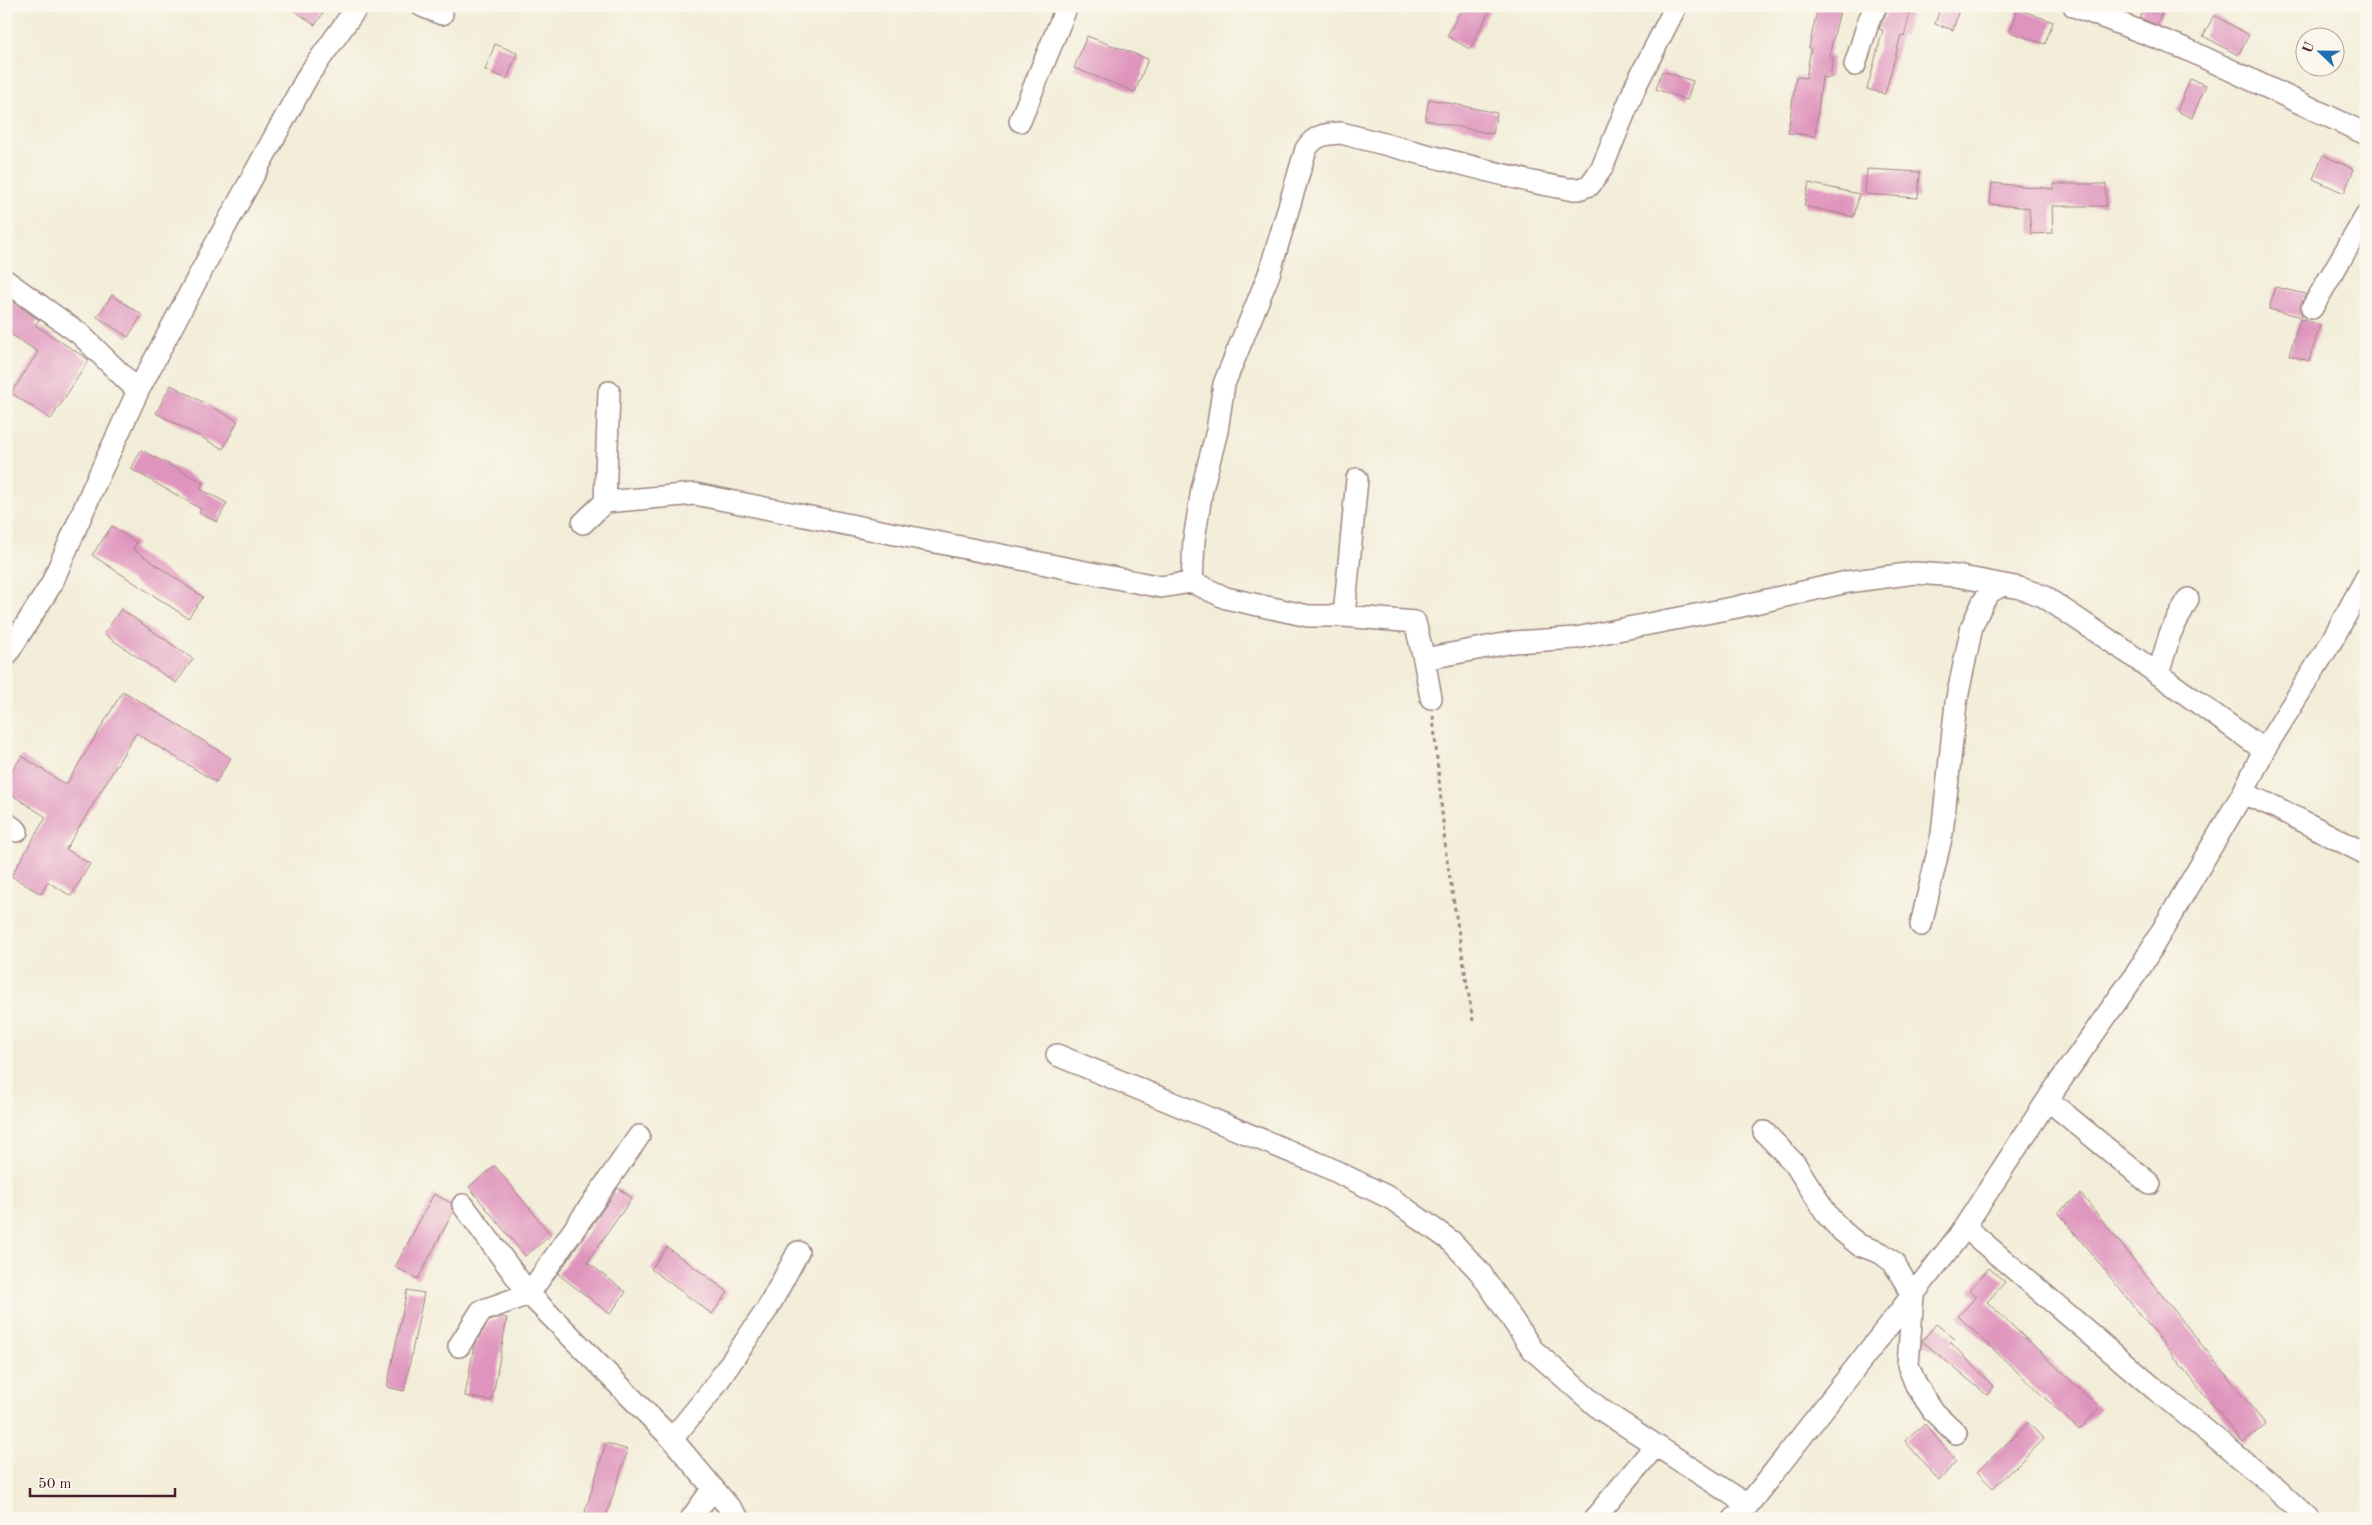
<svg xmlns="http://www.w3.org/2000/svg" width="2372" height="1525" font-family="'Old Standard TT',serif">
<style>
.building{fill:#df94bd}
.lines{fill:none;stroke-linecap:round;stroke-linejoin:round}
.minor-casing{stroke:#9e8682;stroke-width:24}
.path{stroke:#9e8682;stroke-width:3;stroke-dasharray:4 4;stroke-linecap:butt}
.minor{stroke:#fff;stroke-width:21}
</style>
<rect width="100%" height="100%" fill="#fbf7ec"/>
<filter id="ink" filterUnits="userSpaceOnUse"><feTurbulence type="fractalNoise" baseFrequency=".02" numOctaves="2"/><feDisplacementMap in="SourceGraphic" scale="10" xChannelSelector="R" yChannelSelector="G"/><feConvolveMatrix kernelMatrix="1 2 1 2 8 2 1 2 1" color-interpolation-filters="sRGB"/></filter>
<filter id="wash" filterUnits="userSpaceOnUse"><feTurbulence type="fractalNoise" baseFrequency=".0096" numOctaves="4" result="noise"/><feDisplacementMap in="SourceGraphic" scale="20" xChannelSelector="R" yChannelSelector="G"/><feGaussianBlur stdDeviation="1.12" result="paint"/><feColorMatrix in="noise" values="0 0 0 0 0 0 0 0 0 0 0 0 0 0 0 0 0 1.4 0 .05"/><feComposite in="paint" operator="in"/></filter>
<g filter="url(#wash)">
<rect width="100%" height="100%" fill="#f2edd8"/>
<g id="blocks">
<path class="building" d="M 288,6 L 328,6 L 315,25 Z
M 1463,6 L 1492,6 L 1470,49 L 1447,36 Z
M 1818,6 L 1841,6 L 1829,56 L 1833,57 L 1830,78 L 1822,77 L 1815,136 L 1788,133 L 1796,77 L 1806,78 L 1811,48 L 1809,48 Z
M 1941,6 L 1960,6 L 1953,30 L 1935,24 Z
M 2144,6 L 2165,6 L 2157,25 L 2140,18 Z
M 1888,8 L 1910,14 L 1904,36 L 1901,35 L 1885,94 L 1867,89 L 1883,30 L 1879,29 Z
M 2018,9 L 2053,22 L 2045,44 L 2010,32 Z
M 2214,15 L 2249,35 L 2238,55 L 2203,36 Z
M 1087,36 L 1148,59 L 1135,92 L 1074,68 Z
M 495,44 L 517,53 L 507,79 L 485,70 Z
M 1662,71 L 1693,81 L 1687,100 L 1656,89 Z
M 2190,79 L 2206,85 L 2192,118 L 2177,111 Z
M 1429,99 L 1497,113 L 1493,134 L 1425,120 Z
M 2323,155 L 2354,169 L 2344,193 L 2313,179 Z
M 1867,169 L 1920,172 L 1918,198 L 1865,194 Z
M 1809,183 L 1859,194 L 1854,217 L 1804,206 Z
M 1992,183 L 2054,189 L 2054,184 L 2106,184 L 2106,206 L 2052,206 L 2053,233 L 2031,234 L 2029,208 L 1990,204 Z
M 2275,287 L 2306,294 L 2300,307 L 2302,317 L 2269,309 Z
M 112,295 L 142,315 L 128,337 L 97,317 Z
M 6,297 L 39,320 L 35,325 L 89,360 L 51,419 L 11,393 L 38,352 L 6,331 Z
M 2300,319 L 2320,325 L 2309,361 L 2289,355 Z
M 171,385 L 238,421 L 223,449 L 156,413 Z
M 141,450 L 203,482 L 200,489 L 227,503 L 217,522 L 199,513 L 201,509 L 131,469 Z
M 112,526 L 137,543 L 133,549 L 203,597 L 188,618 L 92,555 Z
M 121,609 L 193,659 L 176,683 L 104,634 Z
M 123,691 L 231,758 L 216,782 L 136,733 L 66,849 L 90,864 L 71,896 L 48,882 L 41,894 L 11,876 L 46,817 L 6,791 L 6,780 L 22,756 L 66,785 Z
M 495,1166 L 551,1235 L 525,1256 L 469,1187 Z
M 618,1188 L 632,1198 L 587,1262 L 626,1292 L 610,1314 L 558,1274 Z
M 434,1194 L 451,1203 L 453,1212 L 418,1279 L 395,1267 Z
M 2081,1194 L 2266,1425 L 2243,1443 L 2058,1212 Z
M 667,1247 L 728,1292 L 712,1314 L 651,1269 Z
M 1989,1268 L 2005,1282 L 1987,1302 L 2100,1408 L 2079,1430 L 1958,1316 L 1977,1296 L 1969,1290 Z
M 407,1290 L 424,1293 L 404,1391 L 387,1387 Z
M 503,1317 L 507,1318 L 492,1401 L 465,1396 L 474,1345 L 489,1321 Z
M 1936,1324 L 1955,1339 L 1951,1343 L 1994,1387 L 1987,1395 L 1922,1341 Z
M 2028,1423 L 2044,1439 L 1993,1488 L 1977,1472 Z
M 1925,1424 L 1956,1461 L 1939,1481 L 1905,1441 Z
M 606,1443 L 628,1450 L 605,1519 L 583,1519 Z"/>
</g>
</g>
<g filter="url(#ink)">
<use href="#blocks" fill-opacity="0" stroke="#9e8682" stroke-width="1"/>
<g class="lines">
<defs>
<path id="minor" d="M 422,6 L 442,14
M 2074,6 L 2186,49 L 2366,134
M 1855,65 L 1869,20 L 1876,6
M 1020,121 L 1067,6
M 6,281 L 80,334 L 138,391
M 2312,308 L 2366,216
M 605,502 L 609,392
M 583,523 L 605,502 L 695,494 L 1161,587 L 1192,582 L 1226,598 L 1308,616 L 1344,616 L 1415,622 L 1424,659 L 1514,642 L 1576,638 L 1737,607 L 1847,582 L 1915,573 L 1957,576 L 2020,588 L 2043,596 L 2127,652 L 2264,750
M 1192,582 L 1194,540 L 1202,489 L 1217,431 L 1224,384 L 1269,274 L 1306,149 C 1315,135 1325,134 1341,133 L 1532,182 L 1568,189 L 1579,189 L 1590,185 L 1602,168 L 1636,85 L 1676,6
M 1344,616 L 1357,479
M 6,656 L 51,585 L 94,486 L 138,391 L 213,249 L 309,74 L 358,6
M 1424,659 L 1431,698
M 2158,675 L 2170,634 L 2188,599
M 2243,793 L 2275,807 L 2366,854
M 6,823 L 17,831
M 1921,925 L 1942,834 L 1956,703 L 1972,626 L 1983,602 L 1990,592 L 2001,586
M 1057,1055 L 1325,1166 L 1392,1199 L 1451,1241 L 1480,1272 L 1533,1350 L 1600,1409 L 1748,1505
M 2048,1100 L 2150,1184
M 1764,1132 L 1795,1164 L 1828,1216 L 1842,1231 L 1859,1245 L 1881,1253 L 1893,1262 L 1913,1295 L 1908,1365 L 1916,1385 L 1934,1412 L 1956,1433
M 463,1205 L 529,1294 L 639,1136
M 1965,1227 L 2156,1390 L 2269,1482 L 2309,1519
M 459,1346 L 481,1311 L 529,1294 L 672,1439 L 739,1519
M 672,1439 L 712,1390 L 768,1308 L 798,1252
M 691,1519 L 713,1488
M 1594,1519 L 1656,1445
M 1734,1519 L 1748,1505 L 1958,1237 L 2056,1087 L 2140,968 L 2243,793 L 2264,750 L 2331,642 L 2366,578"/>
</defs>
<use href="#minor" class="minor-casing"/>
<path class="path" d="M 1433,716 L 1446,854 L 1473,1021"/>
<use href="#minor" class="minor"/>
</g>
</g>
<rect width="2372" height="1525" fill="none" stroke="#fbf7ec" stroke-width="25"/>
<g transform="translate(2320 52) rotate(292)"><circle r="24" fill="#fbf7ec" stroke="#b4a19f"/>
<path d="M0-4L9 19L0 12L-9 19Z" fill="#1f6fb2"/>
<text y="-8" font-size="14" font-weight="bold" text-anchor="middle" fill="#4a1f2b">U</text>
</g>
<path d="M30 1488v8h145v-8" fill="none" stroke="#4a1f2b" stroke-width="2.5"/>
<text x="38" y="1488" font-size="15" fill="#4a1f2b" stroke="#fbf7ec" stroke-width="4" paint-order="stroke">50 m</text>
</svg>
